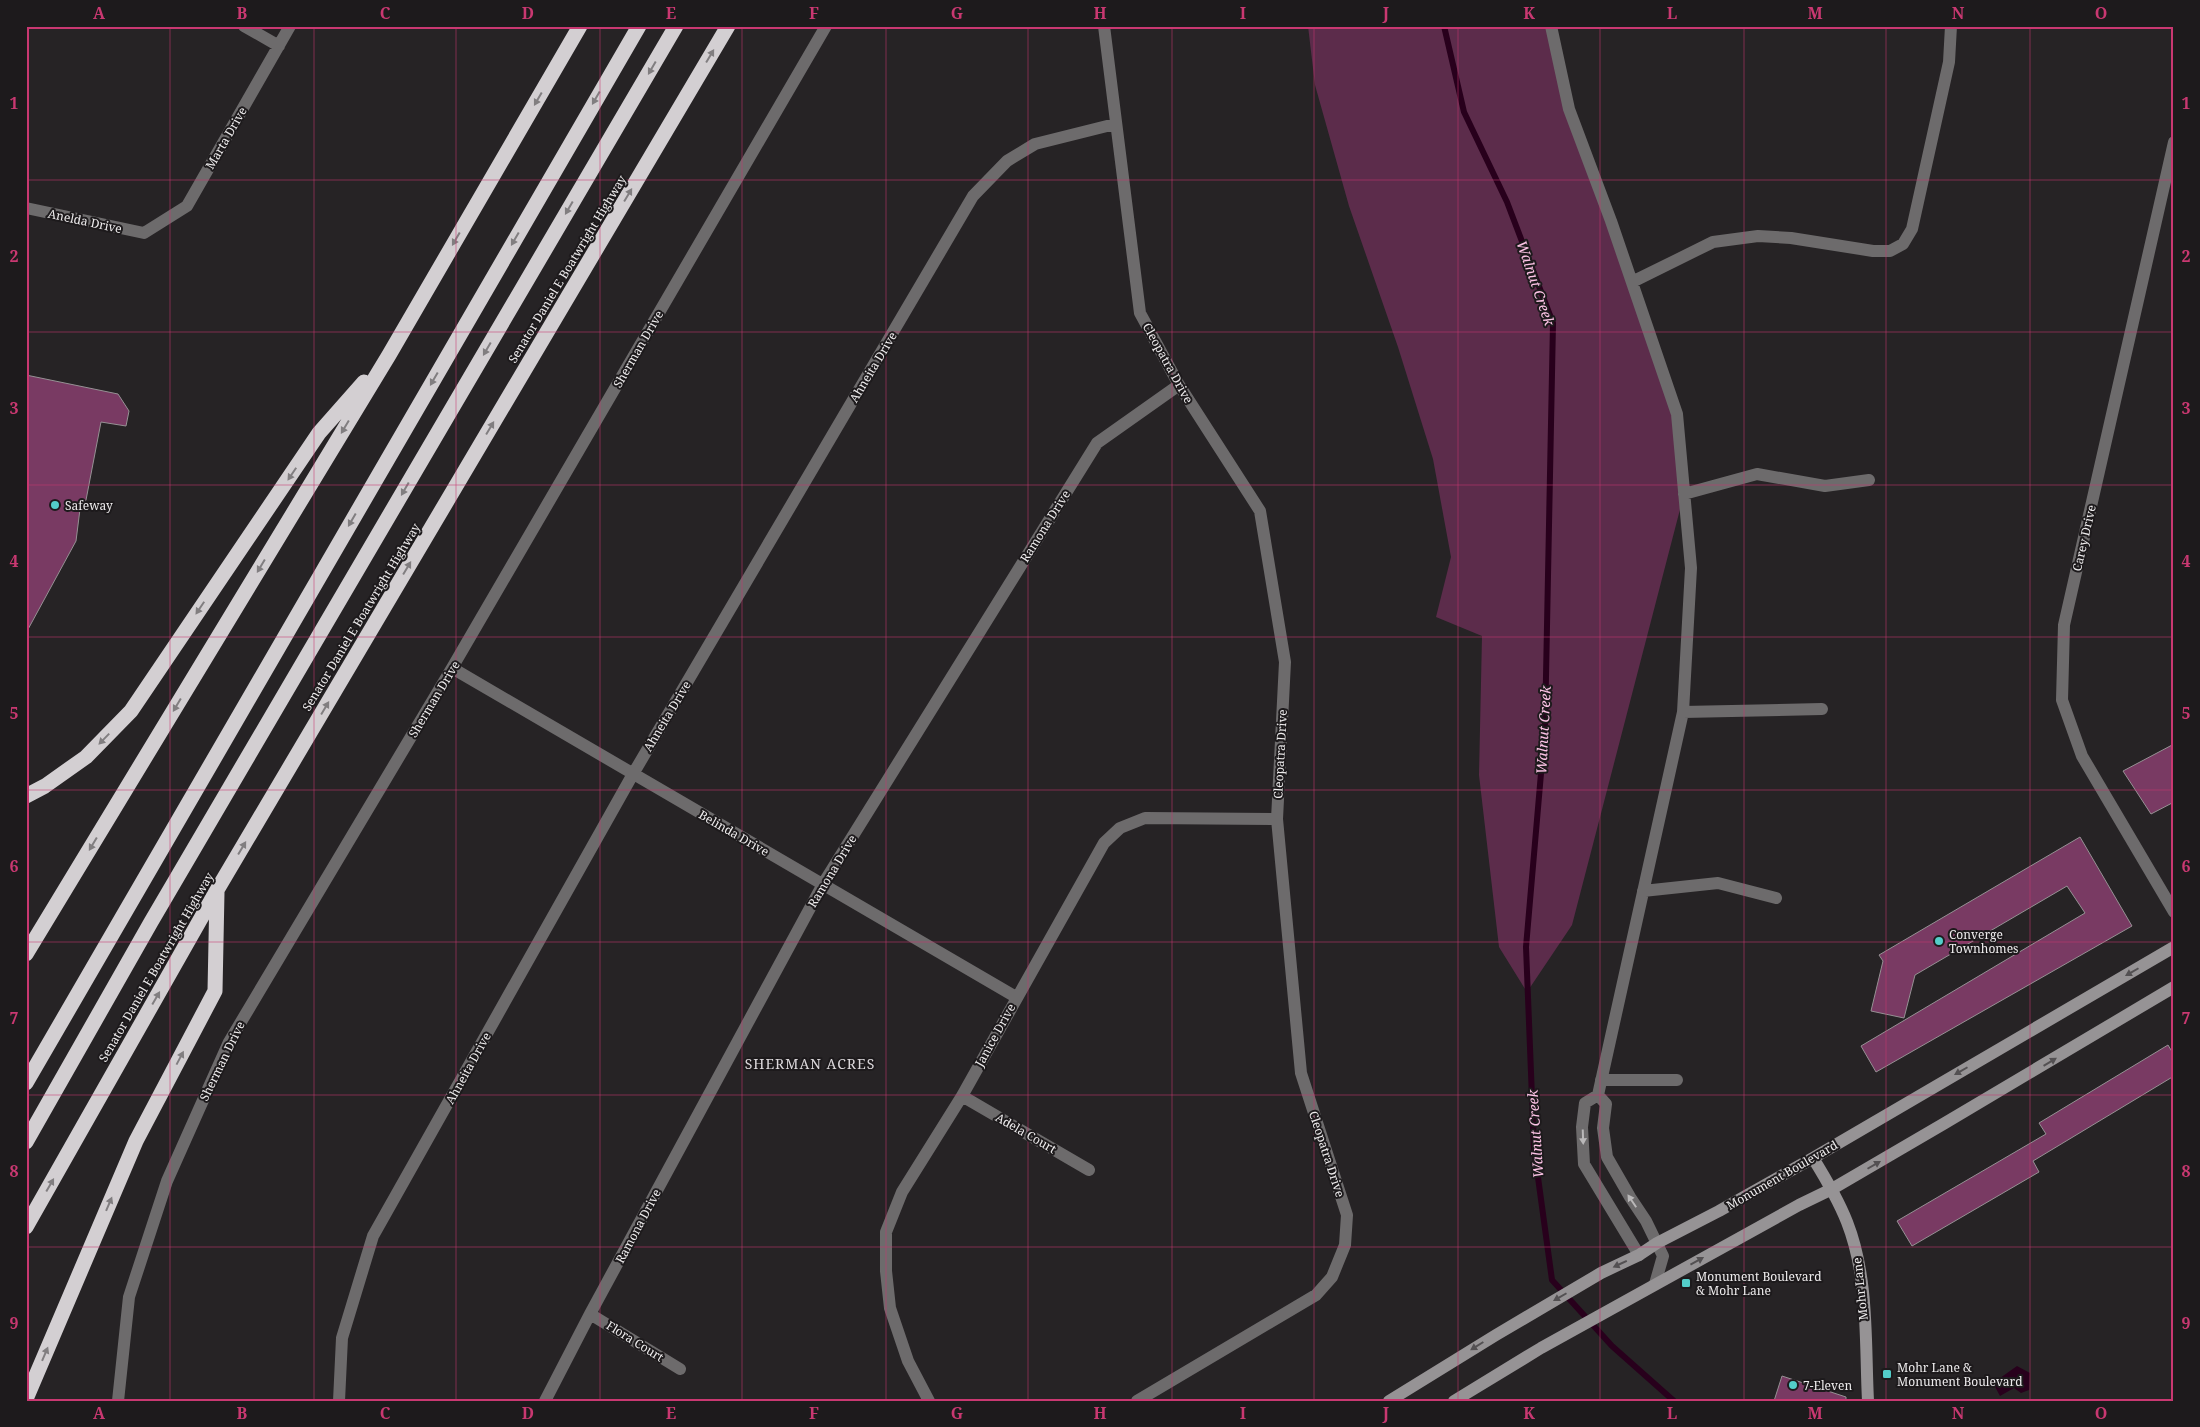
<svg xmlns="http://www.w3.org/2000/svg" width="2200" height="1427" font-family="'Noto Serif',serif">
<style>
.green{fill:#5c2c4b}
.water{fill:#28001c}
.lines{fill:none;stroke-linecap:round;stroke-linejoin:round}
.stream{stroke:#28001c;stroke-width:6}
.building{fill:#793a63;stroke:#969194}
.street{stroke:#6d6b6c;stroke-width:12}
.secondary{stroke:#969395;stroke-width:12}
.highway{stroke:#d3cfd2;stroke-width:15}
.oneway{fill:#817e80}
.oneway2{fill:#535052}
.oneway3{fill:#bab8b9}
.grid{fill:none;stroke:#c93871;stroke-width:1;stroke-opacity:0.55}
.poi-dot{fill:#53cdc9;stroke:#1d1a1c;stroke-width:2}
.labels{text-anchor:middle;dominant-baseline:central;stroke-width:4;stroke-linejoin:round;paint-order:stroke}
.street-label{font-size:12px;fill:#eeeced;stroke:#1d1a1c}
.poi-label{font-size:12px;fill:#eeeced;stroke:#1d1a1c;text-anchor:start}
.water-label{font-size:14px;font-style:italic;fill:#fdc3e6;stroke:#1d1a1c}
.neighbourhood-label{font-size:14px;letter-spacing:1px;fill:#dcd8db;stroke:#1d1a1c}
.neatline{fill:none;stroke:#c93871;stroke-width:2}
.grid-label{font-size:16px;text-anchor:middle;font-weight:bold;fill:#c93871}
</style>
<rect width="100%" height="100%" fill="#262325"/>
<path class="green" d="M 1308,26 L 1551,26 L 1569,109 L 1677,414 L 1684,494 L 1572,925 L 1527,992 L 1499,947 L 1479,775 L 1482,636 L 1436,617 L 1451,557 L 1433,459 L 1398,347 L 1349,206 L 1315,85 Z"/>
<path class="water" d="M 2017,1366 L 2030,1373 L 2029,1390 L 2021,1393 L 2014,1388 L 2000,1396 L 1993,1383 Z"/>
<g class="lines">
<path class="stream" d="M 1444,26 L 1464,112 L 1507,202 L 1553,323 L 1545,727 L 1526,947 L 1534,1148 L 1552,1280 L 1612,1346 L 1674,1401"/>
</g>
<path class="building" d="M 26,375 L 118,394 L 129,411 L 126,426 L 101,422 L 86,500 L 80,509 L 76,541 L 26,633 Z
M 2174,744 L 2174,802 L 2151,814 L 2123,771 Z
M 2080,837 L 2132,926 L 1876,1072 L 1861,1046 L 2085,913 L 2067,886 L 1915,975 L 1904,1018 L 1871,1011 L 1883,961 L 1879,955 Z
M 2168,1045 L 2174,1055 L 2174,1076 L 2033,1161 L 2039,1172 L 1912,1246 L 1897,1221 L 2046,1134 L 2039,1123 Z
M 1782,1376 L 1846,1397 L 1846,1401 L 1774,1401 Z"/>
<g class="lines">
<path class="street" d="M 244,26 L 279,46
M 1104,26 L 1140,313 L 1179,385 L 1260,511 L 1285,662 L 1277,819 L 1301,1073 L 1347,1215 L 1345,1245 L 1332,1277 L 1316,1295 L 1137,1401
M 1551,26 L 1569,109 L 1611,221 L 1677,414 L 1691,568 L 1683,712 L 1598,1095 L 1585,1103 L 1582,1127 L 1584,1164 L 1639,1255
M 2174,142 L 2064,625 L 2062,700 L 2082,756 L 2174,912
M 26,208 L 144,233 L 187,206 L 290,26
M 1632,282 L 1713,242 L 1758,236 L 1791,238 L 1873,251 L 1890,251 L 1903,244 L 1912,229 L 1949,62 L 1951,26
M 1684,494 L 1757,474 L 1825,486 L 1869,480
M 452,668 L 1016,997
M 1683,712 L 1822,709
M 1643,891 L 1718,883 L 1776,898
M 1601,1080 L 1677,1080
M 1598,1095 L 1606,1104 L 1603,1128 L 1607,1157 L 1630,1197 L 1646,1221 L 1663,1256 L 1655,1284
M 962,1096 L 1089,1170
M 590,1314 L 680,1369
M 118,1401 L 129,1297 L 167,1181 L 229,1042 L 452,668 L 826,26
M 339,1401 L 342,1338 L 373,1236 L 633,774 L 973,196 L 1007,161 L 1035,144 L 1115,124
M 545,1401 L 590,1314 L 823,884 L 1097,443 L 1179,385
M 929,1401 L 908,1361 L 890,1308 L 886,1271 L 886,1232 L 902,1192 L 962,1096 L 1104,843 L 1120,828 L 1145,818 L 1277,819"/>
<path class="secondary" d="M 1813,1158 C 1826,1179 1838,1199 1847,1222 C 1869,1278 1865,1342 1868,1401
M 1389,1401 L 1496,1335 L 1601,1273 L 1639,1255 L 1657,1243 L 1719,1211 L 1813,1158 L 2174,947
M 1454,1401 L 1541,1348 L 1799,1205 L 1832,1189 L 1945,1123 L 2174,987"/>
<path class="highway" d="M 26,796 L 45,786 L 86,757 L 131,711 L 319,433 L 364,382
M 26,954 L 389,355 L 580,26
M 26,1083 L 639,26
M 26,1142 L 151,922 L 676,26
M 26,1227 L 217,890 L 728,26
M 26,1399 L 136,1141 L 215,991 L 217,892"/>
</g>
<defs><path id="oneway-solid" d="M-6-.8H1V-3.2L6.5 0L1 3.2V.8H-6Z" transform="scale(1.25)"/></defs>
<g class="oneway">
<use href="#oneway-solid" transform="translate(710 56) rotate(-59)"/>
<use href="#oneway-solid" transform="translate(652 68) rotate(120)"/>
<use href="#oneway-solid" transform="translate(596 98) rotate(120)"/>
<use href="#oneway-solid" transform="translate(538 99) rotate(120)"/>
<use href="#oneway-solid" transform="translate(628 195) rotate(-59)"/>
<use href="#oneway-solid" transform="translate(569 208) rotate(120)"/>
<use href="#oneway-solid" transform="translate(456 239) rotate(120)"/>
<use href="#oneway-solid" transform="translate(515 239) rotate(120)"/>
<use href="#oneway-solid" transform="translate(487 349) rotate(120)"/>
<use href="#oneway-solid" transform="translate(434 379) rotate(120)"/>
<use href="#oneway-solid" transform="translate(345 427) rotate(121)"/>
<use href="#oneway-solid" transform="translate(490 428) rotate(-59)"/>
<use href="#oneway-solid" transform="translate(292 474) rotate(124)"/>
<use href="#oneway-solid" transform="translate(405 489) rotate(120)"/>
<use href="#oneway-solid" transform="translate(352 520) rotate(120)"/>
<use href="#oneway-solid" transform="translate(261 566) rotate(121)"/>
<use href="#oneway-solid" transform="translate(407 568) rotate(-59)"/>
<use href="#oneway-solid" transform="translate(200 608) rotate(124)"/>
<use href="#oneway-solid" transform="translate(177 705) rotate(121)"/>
<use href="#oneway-solid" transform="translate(325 708) rotate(-59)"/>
<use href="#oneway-solid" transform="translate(104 739) rotate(134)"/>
<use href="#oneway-solid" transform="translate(93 844) rotate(121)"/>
<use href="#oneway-solid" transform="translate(242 848) rotate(-59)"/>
<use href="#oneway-solid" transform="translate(156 998) rotate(-60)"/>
<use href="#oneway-solid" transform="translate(180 1058) rotate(-62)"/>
<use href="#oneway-solid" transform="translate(50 1185) rotate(-60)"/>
<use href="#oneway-solid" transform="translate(109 1204) rotate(-67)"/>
<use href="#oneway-solid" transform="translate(45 1354) rotate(-67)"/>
</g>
<g class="oneway2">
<use href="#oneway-solid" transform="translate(2132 972) rotate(150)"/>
<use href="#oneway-solid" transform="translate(2050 1062) rotate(-31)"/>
<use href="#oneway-solid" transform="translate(1961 1071) rotate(150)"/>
<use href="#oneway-solid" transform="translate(1874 1165) rotate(-30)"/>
<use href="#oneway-solid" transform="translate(1697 1261) rotate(-29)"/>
<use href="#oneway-solid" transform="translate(1620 1264) rotate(155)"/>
<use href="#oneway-solid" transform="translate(1560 1297) rotate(150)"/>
<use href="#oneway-solid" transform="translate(1477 1346) rotate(148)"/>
</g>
<g class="oneway3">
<use href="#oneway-solid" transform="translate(1583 1137) rotate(88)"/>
<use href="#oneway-solid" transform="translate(1632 1201) rotate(-124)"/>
</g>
<path class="grid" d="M 170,26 L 170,1401M 314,26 L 314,1401M 456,26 L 456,1401M 600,26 L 600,1401M 742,26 L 742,1401M 886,26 L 886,1401M 1028,26 L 1028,1401M 1172,26 L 1172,1401M 1314,26 L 1314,1401M 1458,26 L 1458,1401M 1600,26 L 1600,1401M 1744,26 L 1744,1401M 1886,26 L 1886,1401M 2030,26 L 2030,1401M 26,180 L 2174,180M 26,332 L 2174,332M 26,485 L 2174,485M 26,637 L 2174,637M 26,790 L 2174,790M 26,942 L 2174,942M 26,1095 L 2174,1095M 26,1247 L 2174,1247"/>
<g class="poi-dot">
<circle cx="55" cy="505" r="5"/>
<circle cx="1939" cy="941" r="5"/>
<rect x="1681" y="1278" width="10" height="10" rx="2.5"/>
<rect x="1882" y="1369" width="10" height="10" rx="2.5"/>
<circle cx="1793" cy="1385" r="5"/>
</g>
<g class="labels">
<g class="street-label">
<text transform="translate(226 138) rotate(-60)">Marta Drive</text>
<text transform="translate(85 221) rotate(12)">Anelda Drive</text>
<text transform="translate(567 269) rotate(-59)">Senator Daniel E Boatwright Highway</text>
<text transform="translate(638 349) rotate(-60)">Sherman Drive</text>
<text transform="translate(1168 363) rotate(61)">Cleopatra Drive</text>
<text transform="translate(873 367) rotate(-59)">Ahneita Drive</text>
<text transform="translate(1045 526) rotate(-58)">Ramona Drive</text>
<text transform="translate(2084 538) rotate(-77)">Carey Drive</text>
<text transform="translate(361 617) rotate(-59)">Senator Daniel E Boatwright Highway</text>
<text transform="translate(434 699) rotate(-59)">Sherman Drive</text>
<text transform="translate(667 716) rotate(-59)">Ahneita Drive</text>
<text transform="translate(1280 754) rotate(-87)">Cleopatra Drive</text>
<text transform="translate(734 833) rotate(30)">Belinda Drive</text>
<text transform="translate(832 871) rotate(-59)">Ramona Drive</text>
<text transform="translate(156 967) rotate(-60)">Senator Daniel E Boatwright Highway</text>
<text transform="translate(995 1035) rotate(-61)">Janice Drive</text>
<text transform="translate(222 1061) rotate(-64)">Sherman Drive</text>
<text transform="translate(468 1068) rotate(-61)">Ahneita Drive</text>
<text transform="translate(1026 1133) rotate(30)">Adela Court</text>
<text transform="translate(1327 1154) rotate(72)">Cleopatra Drive</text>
<text transform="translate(1782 1175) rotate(-30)">Monument Boulevard</text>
<text transform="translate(638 1226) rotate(-62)">Ramona Drive</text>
<text transform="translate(1860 1289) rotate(-96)">Mohr Lane</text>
<text transform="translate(635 1341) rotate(32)">Flora Court</text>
</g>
<g class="poi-label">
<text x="65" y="505">Safeway</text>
<text x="1949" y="934">Converge<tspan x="1949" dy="14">Townhomes</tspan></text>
<text x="1696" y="1276">Monument Boulevard<tspan x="1696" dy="14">&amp; Mohr Lane</tspan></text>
<text x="1897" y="1367">Mohr Lane &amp;<tspan x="1897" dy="14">Monument Boulevard</tspan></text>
<text x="1803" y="1385">7-Eleven</text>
</g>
<g class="water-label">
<text transform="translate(1536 283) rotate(71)">Walnut Creek</text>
<text transform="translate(1543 730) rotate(-87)">Walnut Creek</text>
<text transform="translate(1535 1134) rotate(-94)">Walnut Creek</text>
</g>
<g class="neighbourhood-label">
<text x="810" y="1063">SHERMAN ACRES</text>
</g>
</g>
<rect width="2200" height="1427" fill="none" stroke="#1d1a1c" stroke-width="55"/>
<rect x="28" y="28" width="2144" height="1372" class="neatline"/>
<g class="grid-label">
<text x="99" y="19">A</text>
<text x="242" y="19">B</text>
<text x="385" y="19">C</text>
<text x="528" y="19">D</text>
<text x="671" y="19">E</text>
<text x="814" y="19">F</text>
<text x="957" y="19">G</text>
<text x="1100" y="19">H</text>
<text x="1243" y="19">I</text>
<text x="1386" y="19">J</text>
<text x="1529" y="19">K</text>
<text x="1672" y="19">L</text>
<text x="1815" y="19">M</text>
<text x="1958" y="19">N</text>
<text x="2101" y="19">O</text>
<text x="14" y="109">1</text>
<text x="2186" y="109">1</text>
<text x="14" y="262">2</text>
<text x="2186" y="262">2</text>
<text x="14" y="414">3</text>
<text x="2186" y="414">3</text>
<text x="14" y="567">4</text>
<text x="2186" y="567">4</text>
<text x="14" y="719">5</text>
<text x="2186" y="719">5</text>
<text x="14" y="872">6</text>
<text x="2186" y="872">6</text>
<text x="14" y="1024">7</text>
<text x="2186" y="1024">7</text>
<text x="14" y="1177">8</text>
<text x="2186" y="1177">8</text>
<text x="14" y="1329">9</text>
<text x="2186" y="1329">9</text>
<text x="99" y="1419">A</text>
<text x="242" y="1419">B</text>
<text x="385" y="1419">C</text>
<text x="528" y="1419">D</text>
<text x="671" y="1419">E</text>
<text x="814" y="1419">F</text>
<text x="957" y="1419">G</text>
<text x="1100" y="1419">H</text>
<text x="1243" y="1419">I</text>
<text x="1386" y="1419">J</text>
<text x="1529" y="1419">K</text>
<text x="1672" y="1419">L</text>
<text x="1815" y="1419">M</text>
<text x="1958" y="1419">N</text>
<text x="2101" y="1419">O</text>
</g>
</svg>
